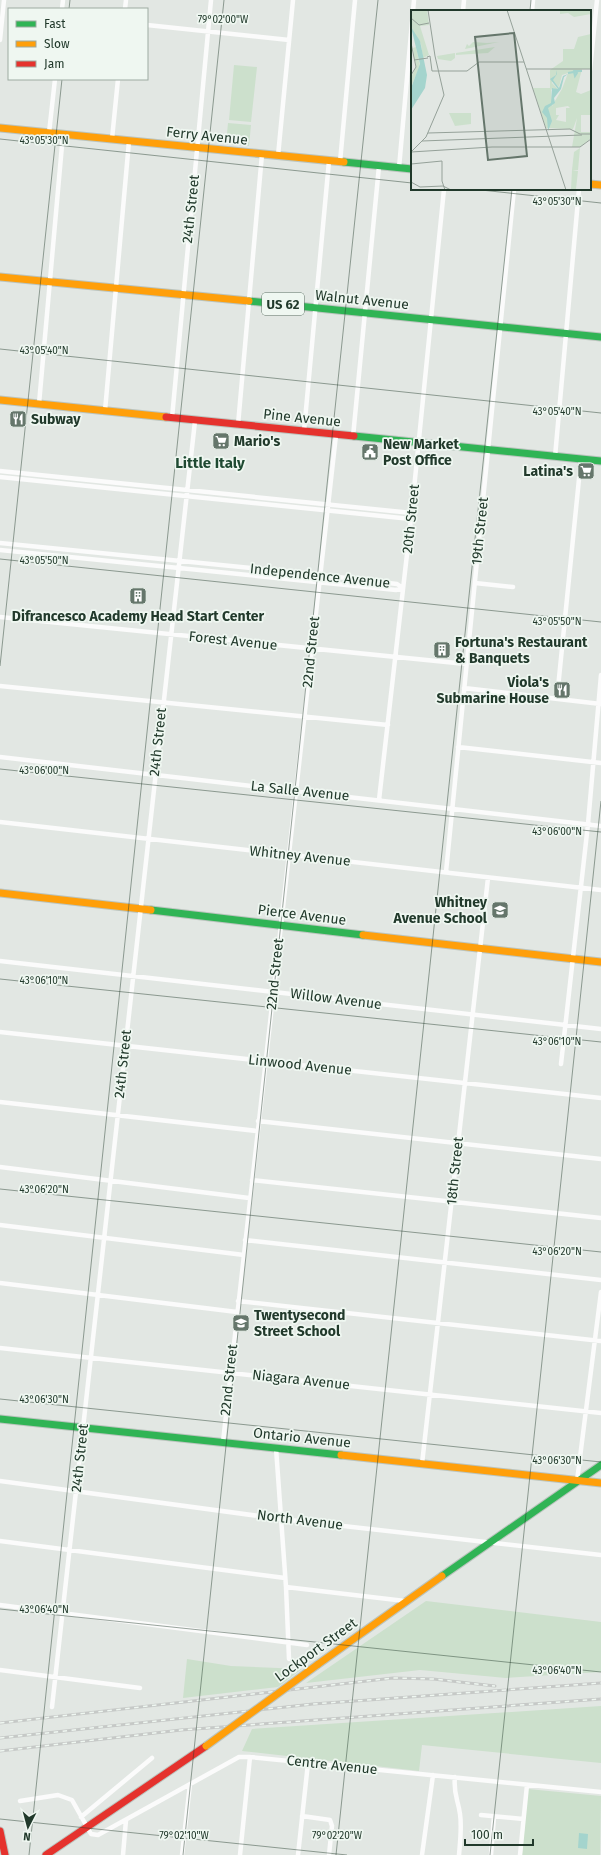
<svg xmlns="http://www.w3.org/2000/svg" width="601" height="1855" font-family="'Fira Sans',sans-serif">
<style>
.green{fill:#cce0cc}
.water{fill:#a4d4cd}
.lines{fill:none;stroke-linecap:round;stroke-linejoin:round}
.fast-casing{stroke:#bbc4be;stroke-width:9}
.slow-casing{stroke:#bbc4be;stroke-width:9}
.jam-casing{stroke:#bbc4be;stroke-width:9}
.street{stroke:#fbfbfb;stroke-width:4.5}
.fast{stroke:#30b455;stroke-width:7}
.slow{stroke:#ff9f0a;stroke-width:7}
.jam{stroke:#e5322d;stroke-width:7}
.rail-casing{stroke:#c6c9c7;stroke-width:3}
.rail{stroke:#eff7f1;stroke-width:1.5;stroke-dasharray:4.5;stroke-linecap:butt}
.slow-bridge-casing{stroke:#bbc4be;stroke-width:9;stroke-linecap:butt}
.slow-bridge{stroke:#ff9f0a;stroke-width:7}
.ticks{fill:none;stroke:#21392b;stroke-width:1;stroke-opacity:0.45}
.labels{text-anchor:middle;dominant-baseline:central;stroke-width:3.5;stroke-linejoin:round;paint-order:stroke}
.shield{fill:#eff7f1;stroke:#5f7266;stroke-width:1}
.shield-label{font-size:13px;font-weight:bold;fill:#21392b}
.street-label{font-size:14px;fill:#21392b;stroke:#eff7f1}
.poi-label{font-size:14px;font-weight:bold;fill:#21392b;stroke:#eff7f1;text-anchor:start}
.neighbourhood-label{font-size:15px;font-weight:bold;fill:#1f4a32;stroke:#eff7f1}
.inset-river{fill:none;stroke:#a4d4cd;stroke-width:2}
.inset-road{fill:none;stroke:#95a199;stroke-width:1}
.view{fill:#65766b;fill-opacity:0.15;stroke:#65766b;stroke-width:2}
.inset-edge{fill:none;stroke:#21392b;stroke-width:2}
.ticks-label{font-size:10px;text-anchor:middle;fill:#21392b;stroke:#eff7f1;stroke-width:3.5;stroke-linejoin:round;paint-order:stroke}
</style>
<rect width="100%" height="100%" fill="#e2e7e3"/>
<path class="green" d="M 234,65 L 257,67 L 251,122 L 229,120 Z
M 228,123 L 251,125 L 249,146 L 226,144 Z
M 426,1601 L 601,1622 L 601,1672 L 506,1678 L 420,1670 L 306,1683 Z
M 187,1659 L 231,1666 L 302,1669 L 278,1687 L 183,1698 Z
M 601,1706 L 601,1763 L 422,1745 L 419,1771 L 242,1751 L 252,1729 Z
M 528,1789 L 601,1796 L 600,1855 L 522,1855 Z"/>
<path class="water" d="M 579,1833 L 588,1834 L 587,1849 L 578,1848 Z"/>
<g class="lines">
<defs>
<path id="fast" d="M 344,162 L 412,169
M 249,301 L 601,337
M 354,436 L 601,461
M 151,910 L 363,935
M 0,1419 L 341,1455
M 442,1576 L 601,1465"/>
<path id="slow" d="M 0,128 L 344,162
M 590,184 L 601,185
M 0,277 L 249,301
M 0,400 L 166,417
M 0,893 L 151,910
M 363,935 L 601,962
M 341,1455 L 601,1483
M 317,1665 L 442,1576"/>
<path id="jam" d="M 166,417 L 354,436
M 0,1831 L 5,1855
M 46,1855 L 206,1746"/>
</defs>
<use href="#fast" class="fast-casing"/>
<use href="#slow" class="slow-casing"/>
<use href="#jam" class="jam-casing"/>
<path class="street" d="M 62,9 L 63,0
M 125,9 L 126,0
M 413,11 L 414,0
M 463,11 L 464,0
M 532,11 L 533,0
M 147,25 L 289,40
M 0,40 L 4,0
M 590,70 L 597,0
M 49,133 L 55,79
M 112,139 L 118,79
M 278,156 L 293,0
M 340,162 L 355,0
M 399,168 L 412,22
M 39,404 L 63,134
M 105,411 L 129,141
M 172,418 L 211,0
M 238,425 L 262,154
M 304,431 L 329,161
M 353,437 L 379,166
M 555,457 L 579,189
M 0,471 L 412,513
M 0,477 L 411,519
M 0,543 L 312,574 L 397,584 L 403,588
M 0,550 L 396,590 L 403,588
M 475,583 L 513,587
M 0,617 L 466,664
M 0,686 L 388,725
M 464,688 L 601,704
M 557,698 L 581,459
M 458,747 L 601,763
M 0,757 L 601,826
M 379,800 L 411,519 L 444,189
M 0,822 L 601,890
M 446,872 L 514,189
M 0,961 L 601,1029
M 0,1032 L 601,1098
M 561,1064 L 588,824 L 601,675
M 0,1102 L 257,1131
M 258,1121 L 601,1159
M 0,1167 L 249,1198
M 252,1180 L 601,1218
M 0,1225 L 244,1255
M 245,1240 L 601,1280
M 0,1283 L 237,1312
M 238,1301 L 601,1341
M 0,1348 L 601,1413
M 223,1442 L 336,435
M 276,1448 L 286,1587 L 289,1659
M 422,1464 L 488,878
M 0,1481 L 281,1519 L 601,1555
M 577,1481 L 601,1292
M 0,1541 L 285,1578
M 286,1587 L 405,1601
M 0,1605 L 307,1645
M 0,1670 L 140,1688
M 52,1707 L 195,421
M 455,1777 C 453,1794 458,1799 460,1814 C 462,1828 460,1842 459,1855
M 20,1801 L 58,1795 L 72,1800 L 91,1834 L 98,1835 L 239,1757 L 250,1757 L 601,1792
M 481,1815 L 523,1819
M 302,1816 L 330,1820 L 332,1826 L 329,1855
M 81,1817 L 152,1758
M 123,1855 L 126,1820
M 182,1855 L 190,1784
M 240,1855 L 250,1757
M 298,1855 L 308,1763
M 422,1855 L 433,1775
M 491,1855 L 494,1816
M 520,1855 L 527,1785"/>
<use href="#fast" class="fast"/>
<use href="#slow" class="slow"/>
<use href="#jam" class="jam"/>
<defs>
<path id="rail" d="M 0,1723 L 393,1678 L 433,1679 L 495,1686
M 0,1738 L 313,1704 L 601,1683
M 0,1751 L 181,1730 L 601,1699"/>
</defs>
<use href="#rail" class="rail-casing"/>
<use href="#rail" class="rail"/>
<defs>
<path id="slow-bridge" d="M 206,1746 L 317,1665"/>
</defs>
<use href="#slow-bridge" class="slow-bridge-casing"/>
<use href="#slow-bridge" class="slow-bridge"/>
</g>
<path class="ticks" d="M 69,9 L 70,0M 530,11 L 531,0M 0,139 L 412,183M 472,189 L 601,203M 0,349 L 601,413M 0,559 L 601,622M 0,666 L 62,79M 0,769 L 601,832M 0,979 L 601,1042M 0,1189 L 601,1252M 0,1399 L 601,1462M 0,1609 L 601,1672M 0,1819 L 347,1855M 29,1855 L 224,0M 183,1855 L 378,0M 336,1855 L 512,189M 490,1855 L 601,801"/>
<defs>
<symbol id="restaurant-square" viewBox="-11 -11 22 22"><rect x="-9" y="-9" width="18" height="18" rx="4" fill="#65766b" stroke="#eff7f1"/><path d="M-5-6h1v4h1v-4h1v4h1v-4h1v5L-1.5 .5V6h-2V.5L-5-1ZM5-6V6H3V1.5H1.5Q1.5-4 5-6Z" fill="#fff"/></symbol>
<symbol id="supermarket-square" viewBox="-11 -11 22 22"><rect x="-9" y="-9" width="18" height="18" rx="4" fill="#65766b" stroke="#eff7f1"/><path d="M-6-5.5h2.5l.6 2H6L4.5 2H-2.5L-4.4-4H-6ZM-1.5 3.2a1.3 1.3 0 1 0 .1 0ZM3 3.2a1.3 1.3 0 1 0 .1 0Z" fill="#fff"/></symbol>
<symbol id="civic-square" viewBox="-11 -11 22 22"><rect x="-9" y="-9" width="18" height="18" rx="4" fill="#65766b" stroke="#eff7f1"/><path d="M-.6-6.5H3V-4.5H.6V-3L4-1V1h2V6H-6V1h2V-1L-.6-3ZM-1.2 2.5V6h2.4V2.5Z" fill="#fff"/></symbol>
<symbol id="building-square" viewBox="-11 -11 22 22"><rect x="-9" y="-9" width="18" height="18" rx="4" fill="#65766b" stroke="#eff7f1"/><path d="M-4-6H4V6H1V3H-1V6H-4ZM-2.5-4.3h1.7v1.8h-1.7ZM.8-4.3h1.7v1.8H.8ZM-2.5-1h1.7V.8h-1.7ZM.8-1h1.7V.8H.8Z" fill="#fff"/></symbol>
<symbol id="school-square" viewBox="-11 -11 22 22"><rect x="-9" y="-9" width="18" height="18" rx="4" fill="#65766b" stroke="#eff7f1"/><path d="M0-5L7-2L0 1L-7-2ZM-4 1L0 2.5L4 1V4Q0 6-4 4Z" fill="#fff"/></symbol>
</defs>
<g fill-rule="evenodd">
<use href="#restaurant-square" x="8" y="409" width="20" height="20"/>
<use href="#supermarket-square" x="211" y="431" width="20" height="20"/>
<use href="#civic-square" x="360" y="442" width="20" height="20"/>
<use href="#supermarket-square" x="576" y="461" width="20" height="20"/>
<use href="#building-square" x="128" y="586" width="20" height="20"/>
<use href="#building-square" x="432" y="640" width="20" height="20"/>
<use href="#restaurant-square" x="552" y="680" width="20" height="20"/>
<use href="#school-square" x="490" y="900" width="20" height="20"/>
<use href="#school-square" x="231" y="1313" width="20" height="20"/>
</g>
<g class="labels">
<rect class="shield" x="262" y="293" width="42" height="22" rx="3"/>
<g class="shield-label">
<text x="283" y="304">US 62</text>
</g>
<g class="street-label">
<text transform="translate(207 136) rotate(6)">Ferry Avenue</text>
<text transform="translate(191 209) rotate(-84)">24th Street</text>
<text transform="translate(362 300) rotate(6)">Walnut Avenue</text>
<text transform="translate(302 418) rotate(6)">Pine Avenue</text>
<text transform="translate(411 519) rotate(-84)">20th Street</text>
<text transform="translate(480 531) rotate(-84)">19th Street</text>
<text transform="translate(320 576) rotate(6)">Independence Avenue</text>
<text transform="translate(233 641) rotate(6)">Forest Avenue</text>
<text transform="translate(311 652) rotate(-84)">22nd Street</text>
<text transform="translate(158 742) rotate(-84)">24th Street</text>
<text transform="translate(300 791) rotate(6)">La Salle Avenue</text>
<text transform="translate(300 856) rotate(6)">Whitney Avenue</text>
<text transform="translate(302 915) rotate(7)">Pierce Avenue</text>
<text transform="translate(275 974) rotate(-84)">22nd Street</text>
<text transform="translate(336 999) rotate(7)">Willow Avenue</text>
<text transform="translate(123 1064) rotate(-84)">24th Street</text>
<text transform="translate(300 1065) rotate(6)">Linwood Avenue</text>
<text transform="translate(455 1171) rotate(-84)">18th Street</text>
<text transform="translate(229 1380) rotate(-84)">22nd Street</text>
<text transform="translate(301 1380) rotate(6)">Niagara Avenue</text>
<text transform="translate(302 1438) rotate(6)">Ontario Avenue</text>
<text transform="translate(80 1458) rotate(-84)">24th Street</text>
<text transform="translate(300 1520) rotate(7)">North Avenue</text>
<text transform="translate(316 1650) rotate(-36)">Lockport Street</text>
<text transform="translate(332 1765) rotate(6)">Centre Avenue</text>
</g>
<g class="poi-label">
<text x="31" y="419">Subway</text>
<text x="234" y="441">Mario's</text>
<text x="383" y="444">New Market<tspan x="383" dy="16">Post Office</tspan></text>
<text x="573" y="471" text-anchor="end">Latina's</text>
<text x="138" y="616" text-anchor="middle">Difrancesco Academy Head Start Center</text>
<text x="455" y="642">Fortuna's Restaurant<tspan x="455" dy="16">&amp; Banquets</tspan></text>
<text x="549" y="682" text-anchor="end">Viola's<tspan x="549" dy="16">Submarine House</tspan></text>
<text x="487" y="902" text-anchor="end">Whitney<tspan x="487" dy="16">Avenue School</tspan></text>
<text x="254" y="1315">Twentysecond<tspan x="254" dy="16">Street School</tspan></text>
</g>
<g class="neighbourhood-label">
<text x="210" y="463">Little Italy</text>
</g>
</g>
<g transform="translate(411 10)">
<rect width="180" height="180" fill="#e2e7e3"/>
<path d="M 0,0 L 16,0 L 18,15 L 9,16 L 18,45 L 12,48 L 10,34 L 0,18 ZM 149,0 L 180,0 L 180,4 L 163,7 L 157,3 L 149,4 ZM 180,24 L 180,59 L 171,59 L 165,82 L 170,84 L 180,80 L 180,105 L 170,105 L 170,122 L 180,122 L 180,128 L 169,137 L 161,137 L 166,108 L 162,119 L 135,118 L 122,78 L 139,78 L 139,60 L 152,51 L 152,39 L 163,39 L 167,27 ZM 157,63 L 151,79 L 141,96 L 140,80 L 142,78 L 144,79 L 142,82 L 147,79 L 141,73 L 141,71 L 148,77 L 151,65 ZM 157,96 L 159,98 L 155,98 L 155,112 L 145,110 L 148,105 L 145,105 L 145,98 ZM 62,32 L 76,33 L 88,32 L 54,39 L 56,34 L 58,36 ZM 5,37 L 9,56 L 0,77 L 0,67 L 5,57 L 2,38 ZM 84,37 L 77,43 L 45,45 L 45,43 ZM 44,43 L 44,48 L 40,51 L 27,49 L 26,46 ZM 38,103 L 60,103 L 60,114 L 44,116 ZM 169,138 L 167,160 L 161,160 L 163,142 ZM 161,160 L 167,161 L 165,179 L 154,180 L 160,179 Z" fill="#cce0cc" fill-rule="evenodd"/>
<path d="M 0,17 L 9,31 L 16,65 L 14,78 L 0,100 L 0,78 L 9,54 ZM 146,60 L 146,64 L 142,70 L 148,78 L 152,66 L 157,64 L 153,67 L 150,79 L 143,88 L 144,93 L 137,98 L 141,111 L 137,121 L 136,108 L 131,102 L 134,96 L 140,93 L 141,78 L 147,79 L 139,69 L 145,65 Z" fill="#a4d4cd"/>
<path class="inset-river" d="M 157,63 L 163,62 L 164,66 L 166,63 L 164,61 L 171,61"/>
<path class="inset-road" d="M 17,0 L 24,46M 96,0 L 155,180M 0,8 L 8,15 L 18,13M 0,33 L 5,57 L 0,65M 16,47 L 19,46 L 21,61 L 56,61 L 68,52 L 113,52M 3,50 L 17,48M 115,59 L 180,59M 17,123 L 159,119 L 169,124 L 180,124M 11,131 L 171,125M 0,142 L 81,137 L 169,137 L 180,129M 0,142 L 15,127 L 33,85 L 24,46M 0,154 L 31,151 L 31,171 L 34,180M 0,172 L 9,177 L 32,176 L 40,180M 86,180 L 117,180"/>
<path class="view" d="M 103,23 L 116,146 L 77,150 L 64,27 Z"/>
<rect width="180" height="180" class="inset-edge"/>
</g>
<g class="ticks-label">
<text x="223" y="23">79°02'00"W</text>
<text x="44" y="144">43°05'30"N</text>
<text x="557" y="205">43°05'30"N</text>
<text x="44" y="354">43°05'40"N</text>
<text x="557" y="415">43°05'40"N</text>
<text x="44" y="564">43°05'50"N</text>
<text x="557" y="625">43°05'50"N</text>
<text x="44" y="774">43°06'00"N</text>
<text x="557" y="835">43°06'00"N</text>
<text x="44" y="984">43°06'10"N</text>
<text x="557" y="1045">43°06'10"N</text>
<text x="44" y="1193">43°06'20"N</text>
<text x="557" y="1255">43°06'20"N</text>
<text x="44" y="1403">43°06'30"N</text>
<text x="557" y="1464">43°06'30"N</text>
<text x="44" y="1613">43°06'40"N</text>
<text x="557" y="1674">43°06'40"N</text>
<text x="184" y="1839">79°02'10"W</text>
<text x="337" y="1839">79°02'20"W</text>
</g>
<rect x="8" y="8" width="140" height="72" fill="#eff7f1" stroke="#9daba2"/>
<rect x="16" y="21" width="20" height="6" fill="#30b455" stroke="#9daba2"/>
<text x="44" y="28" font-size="12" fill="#21392b">Fast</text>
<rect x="16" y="41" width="20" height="6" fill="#ff9f0a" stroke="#9daba2"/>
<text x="44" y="48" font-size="12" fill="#21392b">Slow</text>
<rect x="16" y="61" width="20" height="6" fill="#e5322d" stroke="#9daba2"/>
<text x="44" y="68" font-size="12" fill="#21392b">Jam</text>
<g transform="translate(28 1827) rotate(186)" stroke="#eff7f1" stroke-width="3" paint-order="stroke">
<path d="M0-3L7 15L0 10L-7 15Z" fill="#21392b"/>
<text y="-6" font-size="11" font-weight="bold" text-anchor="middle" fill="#21392b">N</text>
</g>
<path d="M465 1839v6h68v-6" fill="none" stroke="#21392b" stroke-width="2"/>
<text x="471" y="1839" font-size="12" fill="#21392b" stroke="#eff7f1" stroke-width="3" paint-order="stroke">100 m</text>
</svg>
